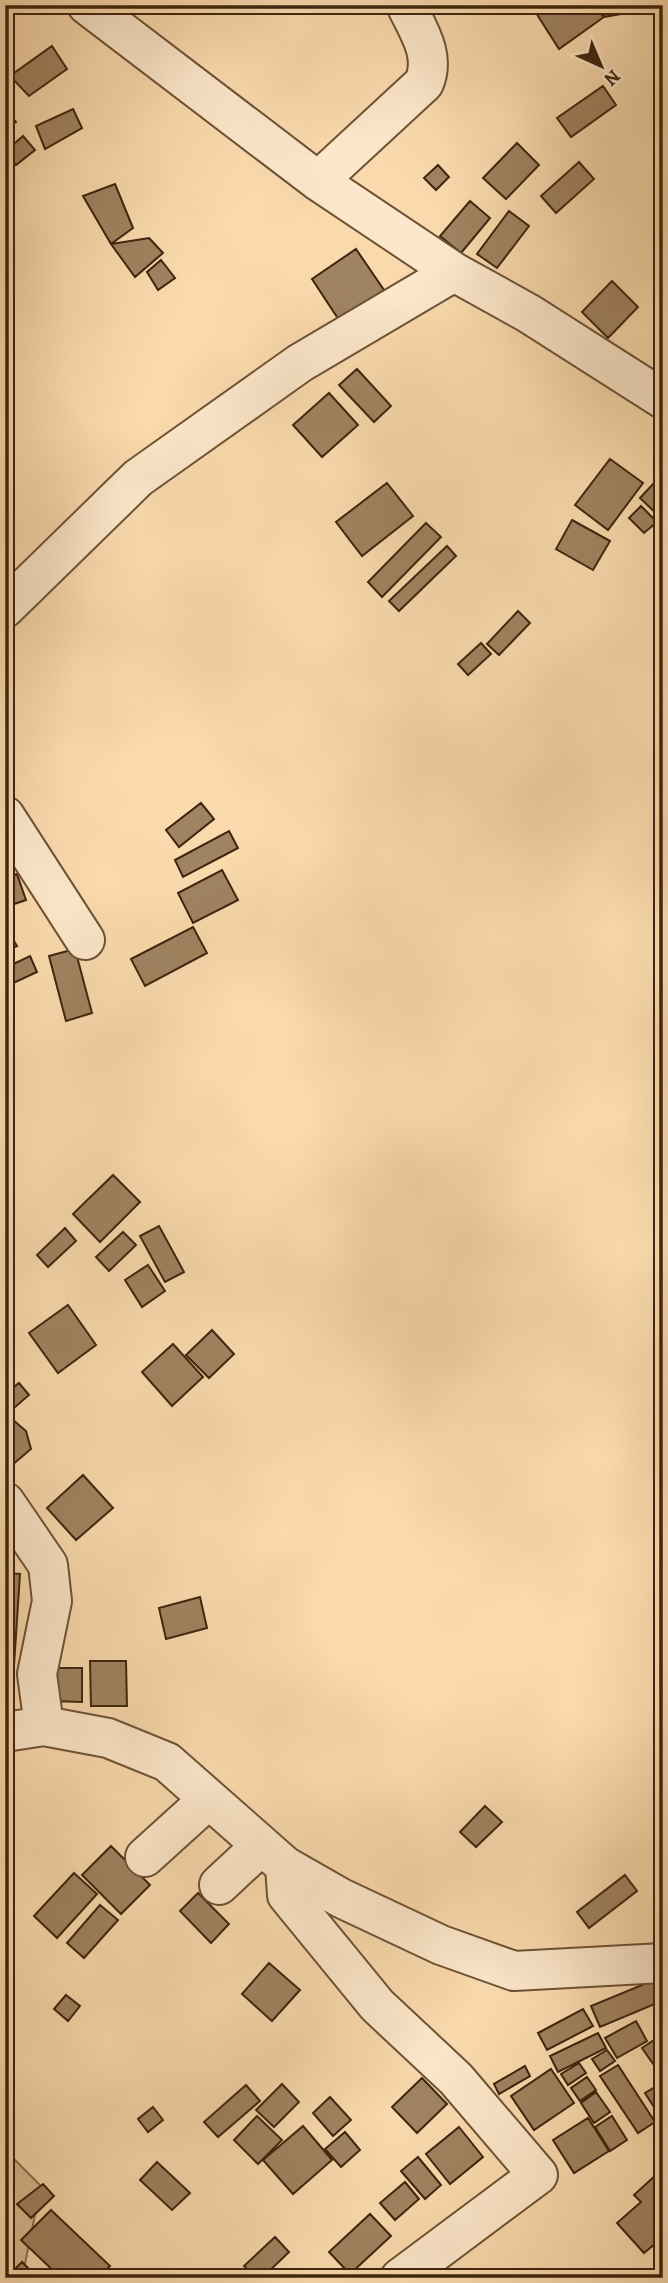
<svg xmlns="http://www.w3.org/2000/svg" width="668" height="2283" font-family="Alegreya,serif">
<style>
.green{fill:#dabb92;stroke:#8c7050;stroke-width:2}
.building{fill:#a08361;stroke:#3f250f;stroke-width:2}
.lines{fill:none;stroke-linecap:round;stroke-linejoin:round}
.street-casing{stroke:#6e5236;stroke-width:42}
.street{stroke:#fce7ca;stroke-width:38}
</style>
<rect width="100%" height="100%" fill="#fadaad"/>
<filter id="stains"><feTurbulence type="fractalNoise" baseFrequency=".00286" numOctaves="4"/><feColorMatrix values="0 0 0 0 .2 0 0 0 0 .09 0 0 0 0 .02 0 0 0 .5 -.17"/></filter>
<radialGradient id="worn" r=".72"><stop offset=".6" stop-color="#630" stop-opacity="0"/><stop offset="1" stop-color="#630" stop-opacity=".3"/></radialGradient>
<path class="green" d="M 5,2150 L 41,2186 L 22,2278 L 5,2278 Z"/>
<path class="building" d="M 531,5 L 591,5 L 604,17 L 559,49 Z
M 602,5 L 627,5 L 627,13 L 604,17 Z
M 52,46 L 67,69 L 29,96 L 10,76 Z
M 603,86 L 616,105 L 571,137 L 557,118 Z
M 5,109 L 16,122 L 5,128 Z
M 73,109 L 82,128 L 45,149 L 36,126 Z
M 23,136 L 35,150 L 16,165 L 6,151 Z
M 517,143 L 539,165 L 506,199 L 483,178 Z
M 579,162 L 594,179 L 556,213 L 541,196 Z
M 438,165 L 449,177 L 436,190 L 424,178 Z
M 115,184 L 133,228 L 111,244 L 83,196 Z
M 470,201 L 490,218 L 461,253 L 440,236 Z
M 509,211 L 529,226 L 497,268 L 477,254 Z
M 149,238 L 163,253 L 135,277 L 111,244 Z
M 356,249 L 384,290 L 339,320 L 312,279 Z
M 161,260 L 175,278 L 158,290 L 147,272 Z
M 612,281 L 638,307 L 608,338 L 582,312 Z
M 357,369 L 391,406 L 374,422 L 339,385 Z
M 329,393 L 358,425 L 322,457 L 293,425 Z
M 610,459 L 643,483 L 608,530 L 575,505 Z
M 387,483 L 413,516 L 362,556 L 336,522 Z
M 654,483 L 663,492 L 663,520 L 640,498 Z
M 641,506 L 657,522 L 644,533 L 629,518 Z
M 572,520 L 610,541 L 593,570 L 556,549 Z
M 426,523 L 441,537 L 382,597 L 368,582 Z
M 447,546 L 456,556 L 399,611 L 389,601 Z
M 518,611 L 530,623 L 499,655 L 487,644 Z
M 481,643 L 491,654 L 468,675 L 458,664 Z
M 201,803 L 214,819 L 179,847 L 166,830 Z
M 229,831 L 238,848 L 183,877 L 175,860 Z
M 222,870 L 238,900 L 193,923 L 178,893 Z
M 17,874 L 26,900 L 5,907 L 5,878 Z
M 5,926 L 17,946 L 5,952 Z
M 193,927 L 207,953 L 145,986 L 131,959 Z
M 75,949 L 92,1013 L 66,1021 L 49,956 Z
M 30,956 L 37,972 L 5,987 L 5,968 Z
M 113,1175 L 140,1202 L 100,1242 L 73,1214 Z
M 159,1226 L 184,1272 L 165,1282 L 140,1236 Z
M 65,1228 L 76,1241 L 48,1267 L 37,1255 Z
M 123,1232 L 136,1245 L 109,1271 L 96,1257 Z
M 148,1265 L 165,1291 L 142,1307 L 125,1280 Z
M 68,1305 L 96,1345 L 58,1373 L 29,1333 Z
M 212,1330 L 234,1354 L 209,1378 L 186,1355 Z
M 173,1344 L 203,1377 L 172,1406 L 142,1372 Z
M 19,1383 L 29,1395 L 7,1414 L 5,1394 Z
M 5,1413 L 26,1431 L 31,1449 L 5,1471 Z
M 83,1475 L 113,1508 L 76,1540 L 47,1508 Z
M 5,1573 L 20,1574 L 14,1666 L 5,1666 Z
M 200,1597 L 207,1628 L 166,1639 L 159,1608 Z
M 90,1661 L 126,1661 L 127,1706 L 91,1706 Z
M 50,1668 L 82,1668 L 82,1702 L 50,1701 Z
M 485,1806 L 502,1822 L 476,1847 L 460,1832 Z
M 111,1846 L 150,1885 L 121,1914 L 82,1875 Z
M 74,1873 L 97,1894 L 57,1938 L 34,1916 Z
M 625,1875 L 637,1891 L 589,1928 L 577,1912 Z
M 198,1893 L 229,1924 L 211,1943 L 180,1911 Z
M 100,1905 L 118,1920 L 84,1958 L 67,1943 Z
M 269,1963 L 300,1990 L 272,2021 L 242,1994 Z
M 654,1980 L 662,2001 L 600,2027 L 591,2006 Z
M 66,1995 L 80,2006 L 68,2021 L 54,2009 Z
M 583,2009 L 593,2026 L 547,2050 L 538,2033 Z
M 636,2021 L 647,2041 L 617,2058 L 605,2038 Z
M 598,2033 L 606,2048 L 558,2072 L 550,2056 Z
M 660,2036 L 663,2040 L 663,2078 L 642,2048 Z
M 607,2050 L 615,2061 L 600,2071 L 592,2059 Z
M 579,2063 L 586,2073 L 568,2085 L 561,2074 Z
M 618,2065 L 655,2122 L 638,2133 L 600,2076 Z
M 525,2066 L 530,2076 L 499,2094 L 494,2084 Z
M 551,2069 L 574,2103 L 534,2130 L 511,2096 Z
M 587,2077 L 596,2090 L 580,2101 L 571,2088 Z
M 422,2078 L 447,2104 L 417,2133 L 392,2107 Z
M 663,2082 L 663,2121 L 645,2093 Z
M 282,2084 L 299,2102 L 274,2127 L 256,2110 Z
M 246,2085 L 260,2101 L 218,2137 L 204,2122 Z
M 596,2092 L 610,2112 L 594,2123 L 581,2103 Z
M 330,2097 L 351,2120 L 333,2136 L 313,2113 Z
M 153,2107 L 163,2120 L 148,2132 L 138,2119 Z
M 257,2116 L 282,2140 L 258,2164 L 234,2140 Z
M 612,2116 L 627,2140 L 610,2151 L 595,2127 Z
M 588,2118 L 609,2151 L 574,2173 L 553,2140 Z
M 303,2126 L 332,2160 L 293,2194 L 263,2160 Z
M 459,2127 L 483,2157 L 450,2184 L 426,2154 Z
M 345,2132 L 360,2150 L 341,2167 L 325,2149 Z
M 418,2157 L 441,2185 L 425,2199 L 401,2171 Z
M 157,2162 L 190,2193 L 172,2210 L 140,2180 Z
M 657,2174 L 663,2180 L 663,2237 L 644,2253 L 617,2223 L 641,2202 L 634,2195 Z
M 405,2182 L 419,2199 L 395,2220 L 380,2203 Z
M 43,2184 L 54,2196 L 31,2218 L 17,2204 Z
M 51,2210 L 110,2266 L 99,2278 L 61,2278 L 21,2240 Z
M 370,2214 L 391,2236 L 350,2274 L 329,2252 Z
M 275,2237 L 289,2252 L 262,2278 L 256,2278 L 244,2266 Z
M 22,2262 L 38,2278 L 6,2278 Z"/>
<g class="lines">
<defs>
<path id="street" d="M 87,5 L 318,181 L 454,272 L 528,313 L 663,399
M 318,181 L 424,83 C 436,55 418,30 406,5
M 5,608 L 138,478 L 300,363 L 454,272
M 5,816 L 85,940
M 5,1502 L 48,1565 L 52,1601 L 37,1674 L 44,1726
M 5,1732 L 44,1726 L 108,1738 L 167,1762 L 285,1866 L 341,1898 L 441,1945 L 514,1971 L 663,1963
M 145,1857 L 209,1799
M 285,1866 L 287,1895 L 377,2005 L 456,2079 L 538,2175 L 400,2278
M 219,1885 L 261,1846"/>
</defs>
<use href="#street" class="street-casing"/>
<use href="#street" class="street"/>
</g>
<rect width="668" height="2283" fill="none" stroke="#fadaad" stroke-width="28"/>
<rect x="7" y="7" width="654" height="2269" fill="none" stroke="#3f250f" stroke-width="3.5"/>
<rect x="14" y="14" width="640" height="2255" fill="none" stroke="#3f250f" stroke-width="2"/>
<g transform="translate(601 66) rotate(136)" stroke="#fce7ca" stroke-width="5" paint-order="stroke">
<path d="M0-5L12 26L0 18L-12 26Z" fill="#3f250f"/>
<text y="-10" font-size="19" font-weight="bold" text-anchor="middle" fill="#3f250f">N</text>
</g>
<rect width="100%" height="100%" filter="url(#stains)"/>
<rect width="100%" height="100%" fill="url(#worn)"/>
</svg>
